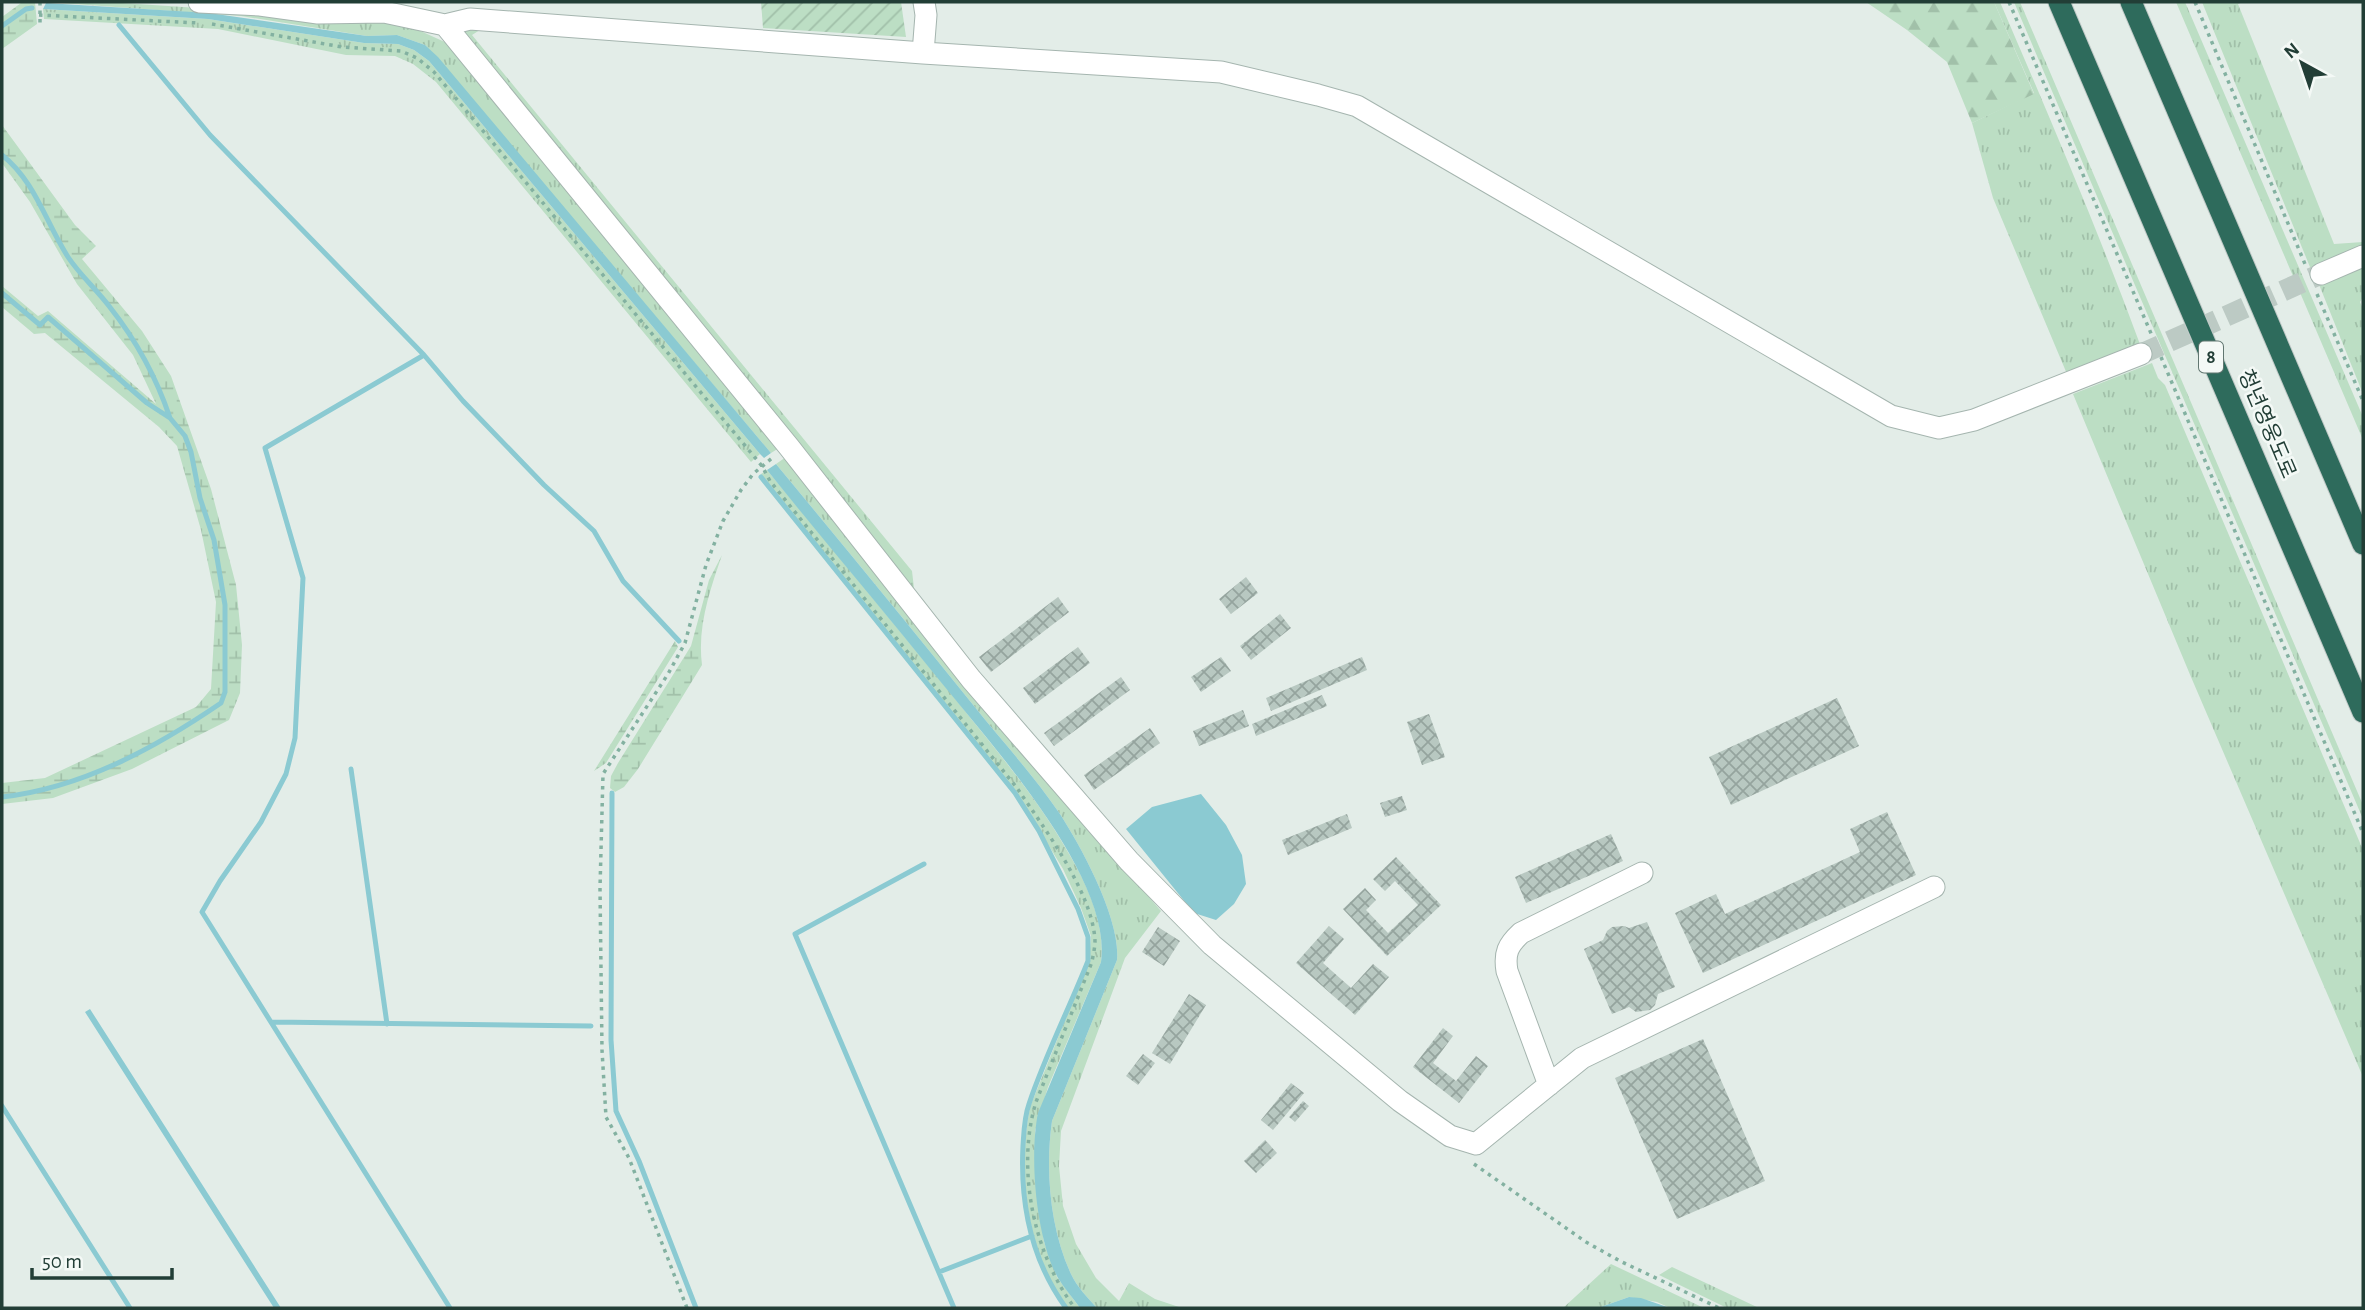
<svg xmlns="http://www.w3.org/2000/svg" width="2365" height="1310" font-family="'Alegreya Sans','Noto Sans KR',sans-serif">
<style>
.grass{fill:url(#grass-tufts)}
.forest{fill:url(#forest-firs)}
.wetland{fill:url(#wetland-marsh)}
.garden{fill:url(#garden-furrows)}
.water{fill:#8bcad2}
.lines{fill:none;stroke-linecap:round;stroke-linejoin:round}
.stream{stroke:#8bcad2;stroke-width:5}
.building{fill:url(#building-cross-hatch)}
.minor-tunnel{stroke:#bccac4;stroke-width:21;stroke-dasharray:21 10;stroke-linecap:butt}
.minor-casing{stroke:#a5b5af;stroke-width:23}
.highway-casing{stroke:#c1c9c7;stroke-width:23}
.path{stroke:#83b1a1;stroke-width:3.5;stroke-dasharray:3.5 5;stroke-linecap:butt}
.minor{stroke:#fff;stroke-width:21}
.highway{stroke:#2e6b5c;stroke-width:21}
.labels{text-anchor:middle;dominant-baseline:central;stroke-width:5;stroke-linejoin:round;paint-order:stroke}
.shield{fill:#f4f9f6;stroke:#617670;stroke-width:2}
.shield-label{font-size:19px;font-weight:bold;fill:#223e36}
.street-label{font-size:21px;fill:#223e36;stroke:#f4f9f6}
</style>
<defs>
<pattern id="grass-tufts" width="24" height="20" patternUnits="userSpaceOnUse" patternTransform="scale(1.75)"><rect width="24" height="20" fill="#bcdec4"/><path d="M3 7l-1-3M5 7V3M7 7l1-3M15 17l-1-3M17 17v-4M19 17l1-3" fill="none" stroke="#a1c0a9"/></pattern>
<pattern id="forest-firs" width="22" height="20" patternUnits="userSpaceOnUse" patternTransform="scale(1.75)"><rect width="22" height="20" fill="#bcdec4"/><path d="M5 1l3.5 6h-7zM16 11l3.5 6h-7z" fill="#a1c0a9"/></pattern>
<pattern id="wetland-marsh" width="20" height="14" patternUnits="userSpaceOnUse" patternTransform="scale(1.75)"><rect width="20" height="14" fill="#bcdec4"/><path d="M1 5h8M5 5V1M11 12h8M15 12V8" fill="none" stroke="#a1c0a9"/></pattern>
<pattern id="garden-furrows" width="10" height="10" patternUnits="userSpaceOnUse" patternTransform="scale(1.75)"><rect width="10" height="10" fill="#bcdec4"/><path d="M-1 1l2-2M0 10L10 0M9 11l2-2" fill="none" stroke="#a1c0a9"/></pattern>
<pattern id="building-cross-hatch" width="8" height="8" patternUnits="userSpaceOnUse" patternTransform="scale(1.75)"><rect width="8" height="8" fill="#b8c8c1"/><path d="M0 0l8 8M0 8l8-8" fill="none" stroke="#95a49e"/></pattern>
</defs>
<rect width="100%" height="100%" fill="#e3ede8"/>
<path class="grass" d="M 46,2 L 107,2 L 380,20 L 405,24 L 447,43 L 779,448 L 771,453 L 425,45 L 397,35 L 367,36 L 241,16 Z
M 1994,2 L 2000,2 C 2049,116 2098,230 2141,347 L 2067,374 L 1993,198 L 1972,123 L 2034,93 Z
M 2014,2 L 2020,2 L 2363,805 L 2363,819 Z
M 2176,2 L 2185,2 L 2363,417 L 2363,440 Z
M 2202,2 L 2243,2 L 2238,4 L 2334,244 L 2363,242 L 2363,251 L 2312,272 Z
M 43,9 L 208,19 L 364,43 L 398,44 L 414,50 L 429,61 L 760,454 L 751,462 L 436,82 L 413,64 L 395,56 L 346,55 L 218,29 L 44,19 Z
M 483,28 L 472,35 L 912,571 L 915,597 L 457,29 Z
M 2363,262 L 2363,297 L 2360,302 L 2363,309 L 2363,394 L 2318,282 Z
M 2152,363 L 2158,378 L 2165,385 L 2363,850 L 2363,1077 L 2191,677 L 2073,394 Z
M 786,457 L 1064,799 L 1161,911 L 1125,958 L 1061,1131 L 1059,1166 L 1063,1206 L 1076,1244 L 1096,1278 L 1119,1301 L 1129,1283 L 1155,1299 L 1182,1308 L 1097,1308 C 1088,1298 1077,1287 1071,1274 C 1050,1229 1045,1170 1052,1121 L 1117,960 C 1121,920 1082,848 1060,814 C 1034,776 1003,742 974,706 C 909,625 843,545 776,464 Z
M 767,470 C 831,547 894,624 957,701 C 994,748 1035,795 1065,847 C 1085,880 1106,922 1101,962 L 1048,1087 L 1035,1131 L 1036,1180 L 1044,1242 L 1057,1277 L 1080,1308 L 1068,1308 C 1026,1252 1017,1174 1030,1107 L 1089,961 L 1091,936 L 1081,908 L 1063,869 L 1016,792 L 761,474 Z
M 1611,1264 L 1704,1308 L 1670,1308 L 1657,1302 L 1629,1297 L 1598,1308 L 1563,1308 Z
M 1672,1267 L 1759,1308 L 1727,1308 L 1659,1275 Z"/>
<path class="forest" d="M 1866,2 L 1994,2 L 2034,94 L 1972,123 L 1947,62 L 1907,30 Z"/>
<path class="wetland" d="M 35,2 L 37,24 L 2,49 L 2,17 L 21,3 Z
M 2,125 L 75,225 L 96,246 L 82,259 L 142,331 L 171,376 L 211,489 L 236,585 L 242,645 L 240,693 L 229,720 L 132,769 L 53,798 L 2,804 L 2,783 L 45,778 L 196,707 L 211,689 L 216,602 L 201,530 L 177,446 L 159,427 L 45,333 L 34,334 L 2,307 L 2,286 L 38,316 L 48,311 L 156,404 L 133,355 L 77,284 L 30,202 L 2,163 Z
M 722,555 C 710,590 697,627 702,665 L 638,769 L 624,787 L 615,792 L 610,788 L 611,776 L 618,763 L 691,646 L 709,580 Z
M 675,641 L 678,647 L 606,763 L 594,771 Z"/>
<path class="garden" d="M 761,2 L 901,2 L 906,37 L 763,28 Z"/>
<path class="water" d="M 46,3 L 209,13 L 367,36 L 397,35 L 425,45 L 438,57 L 771,453 L 764,458 L 760,454 L 429,61 L 414,50 L 398,44 L 364,43 L 208,19 L 43,9 Z
M 776,464 C 843,545 909,625 974,706 C 1003,742 1034,776 1060,814 C 1082,848 1121,920 1117,960 L 1052,1121 C 1045,1170 1050,1229 1071,1274 C 1077,1287 1088,1298 1097,1308 L 1080,1308 C 1073,1298 1064,1288 1058,1278 C 1036,1239 1029,1157 1038,1113 L 1101,962 C 1113,878 991,744 940,681 C 883,610 824,541 767,470 Z
M 1201,794 L 1226,825 L 1242,855 L 1246,884 L 1234,904 L 1216,920 L 1194,913 L 1126,829 L 1152,807 Z
M 90,1009 L 281,1308 L 274,1308 L 85,1012 Z
M 1629,1297 L 1641,1298 L 1670,1308 L 1598,1308 Z"/>
<g class="lines">
<path class="stream" d="M 119,25 L 210,135 L 424,355 L 463,401 L 544,485 L 594,531 L 623,581 L 679,641
M 2,26 L 26,9 L 32,8
M 2,155 C 35,181 46,223 68,257 C 80,275 96,289 109,306 C 136,340 156,376 170,418
M 2,293 L 40,325 L 48,317 L 147,403 L 170,418 L 185,436 L 191,452 L 200,498 L 214,540 L 225,605 L 225,692 L 221,703 C 155,748 82,788 2,797
M 424,355 L 265,448 L 303,578 L 295,738 L 286,774 L 261,822 L 220,881 L 202,912 L 450,1308
M 761,477 L 1015,793 L 1039,831 L 1078,909 L 1088,937 L 1088,961 C 1069,1009 1045,1056 1029,1104 C 1024,1118 1024,1132 1023,1146 C 1020,1204 1032,1261 1066,1308
M 351,769 L 387,1024
M 612,793 L 611,1040 L 616,1111 L 639,1161 L 696,1308
M 924,864 L 795,934 L 954,1308
M 272,1022 L 591,1026
M 2,1106 L 130,1308
M 939,1272 L 1032,1236"/>
</g>
<path class="building" d="M 1246,577 L 1258,593 L 1231,614 L 1219,599 Z
M 1058,597 L 1069,612 L 991,672 L 979,657 Z
M 1280,614 L 1291,628 L 1251,660 L 1240,646 Z
M 1078,647 L 1090,663 L 1035,704 L 1023,688 Z
M 1221,657 L 1231,671 L 1201,692 L 1191,677 Z
M 1362,657 L 1367,670 L 1271,711 L 1266,698 Z
M 1121,677 L 1130,690 L 1054,746 L 1044,733 Z
M 1322,695 L 1327,706 L 1256,736 L 1252,724 Z
M 1837,698 L 1859,746 L 1731,805 L 1709,757 Z
M 1243,710 L 1249,726 L 1199,746 L 1193,731 Z
M 1429,714 L 1445,757 L 1422,765 L 1407,722 Z
M 1150,728 L 1160,743 L 1094,790 L 1084,775 Z
M 1402,796 L 1407,810 L 1385,817 L 1380,803 Z
M 1887,812 L 1916,875 L 1703,973 L 1675,913 L 1716,894 L 1725,914 L 1860,852 L 1850,829 Z
M 1347,814 L 1352,828 L 1288,855 L 1282,840 Z
M 1611,834 L 1623,861 L 1526,903 L 1515,877 Z
M 1396,857 L 1441,905 L 1387,956 L 1343,909 L 1365,888 L 1376,900 L 1366,910 L 1388,933 L 1418,905 L 1395,881 L 1385,891 L 1373,879 Z
M 1647,922 L 1675,987 L 1658,994 L 1655,1005 L 1650,1010 L 1636,1012 L 1629,1007 L 1612,1014 L 1584,949 L 1603,940 L 1607,931 L 1612,927 L 1624,926 L 1629,928 Z
M 1329,926 L 1344,939 L 1323,963 L 1351,988 L 1373,964 L 1389,977 L 1355,1015 L 1296,963 Z
M 1158,927 L 1180,941 L 1164,966 L 1142,952 Z
M 1189,994 L 1206,1005 L 1170,1064 L 1152,1053 Z
M 1443,1028 L 1453,1036 L 1433,1063 L 1456,1081 L 1476,1056 L 1488,1066 L 1459,1103 L 1413,1067 Z
M 1703,1039 L 1765,1181 L 1677,1219 L 1615,1078 Z
M 1143,1054 L 1155,1063 L 1138,1085 L 1126,1076 Z
M 1291,1083 L 1304,1093 L 1273,1130 L 1261,1120 Z
M 1303,1101 L 1309,1106 L 1295,1122 L 1289,1117 Z
M 1265,1140 L 1277,1153 L 1256,1173 L 1244,1161 Z"/>
<g class="lines">
<path class="minor-tunnel" d="M 2141,354 L 2321,274"/>
<defs>
<path id="minor" d="M 199,2 L 260,5 L 318,13 L 384,12 L 445,25 L 470,19 L 923,53 L 1221,72 L 1318,95 L 1357,106 L 1891,416 L 1939,428 L 1974,420 L 2141,354
M 445,25 L 789,447 L 971,679 L 1129,861 L 1212,945 L 1400,1101 L 1450,1136 L 1476,1144 L 1582,1058 L 1934,887
M 923,53 L 926,15 L 924,2
M 2321,274 L 2363,256
M 1549,1085 L 1507,971 C 1504,953 1508,945 1521,933 L 1642,873"/>
<path id="highway" d="M 2059,2 L 2363,712
M 2131,2 L 2363,544"/>
</defs>
<use href="#minor" class="minor-casing"/>
<use href="#highway" class="highway-casing"/>
<path class="path" d="M 40,2 L 40,25
M 2009,2 L 2153,338
M 2195,2 L 2305,264
M 39,15 L 198,23
M 212,24 L 342,47 L 401,51 L 417,58 L 434,72 L 762,466 L 770,481 L 1017,788 C 1044,828 1093,893 1095,941 C 1095,948 1093,955 1092,962 L 1036,1102 C 1016,1167 1033,1254 1075,1308
M 2317,294 L 2363,401
M 2161,357 L 2363,833
M 1474,1164 L 1586,1242 L 1620,1261 L 1719,1308
M 687,1308 L 629,1158 L 606,1117 L 602,1050 L 600,888 L 603,774 L 668,674 L 685,643 L 706,565 L 723,521 L 741,490 L 753,474 L 772,458"/>
<use href="#minor" class="minor"/>
<use href="#highway" class="highway"/>
</g>
<g class="labels">
<rect class="shield" x="2199" y="341.5" width="24" height="31" rx="5"/>
<g class="shield-label">
<text x="2211" y="357">8</text>
</g>
<g class="street-label">
<text transform="translate(2267 424) rotate(67)">청년영웅도로</text>
</g>
</g>
<rect width="2365" height="1310" fill="none" stroke="#223e36" stroke-width="7"/>
<g transform="translate(2302 63) rotate(320)" stroke="#f4f9f6" stroke-width="5" paint-order="stroke">
<path d="M0-5L12 26L0 18L-12 26Z" fill="#223e36"/>
<text y="-10" font-size="19" font-weight="bold" text-anchor="middle" fill="#223e36">N</text>
</g>
<path d="M32 1268v10h140v-10" fill="none" stroke="#223e36" stroke-width="3.5"/>
<text x="42" y="1268" font-size="21" fill="#223e36" stroke="#f4f9f6" stroke-width="5" paint-order="stroke">50 m</text>
</svg>
